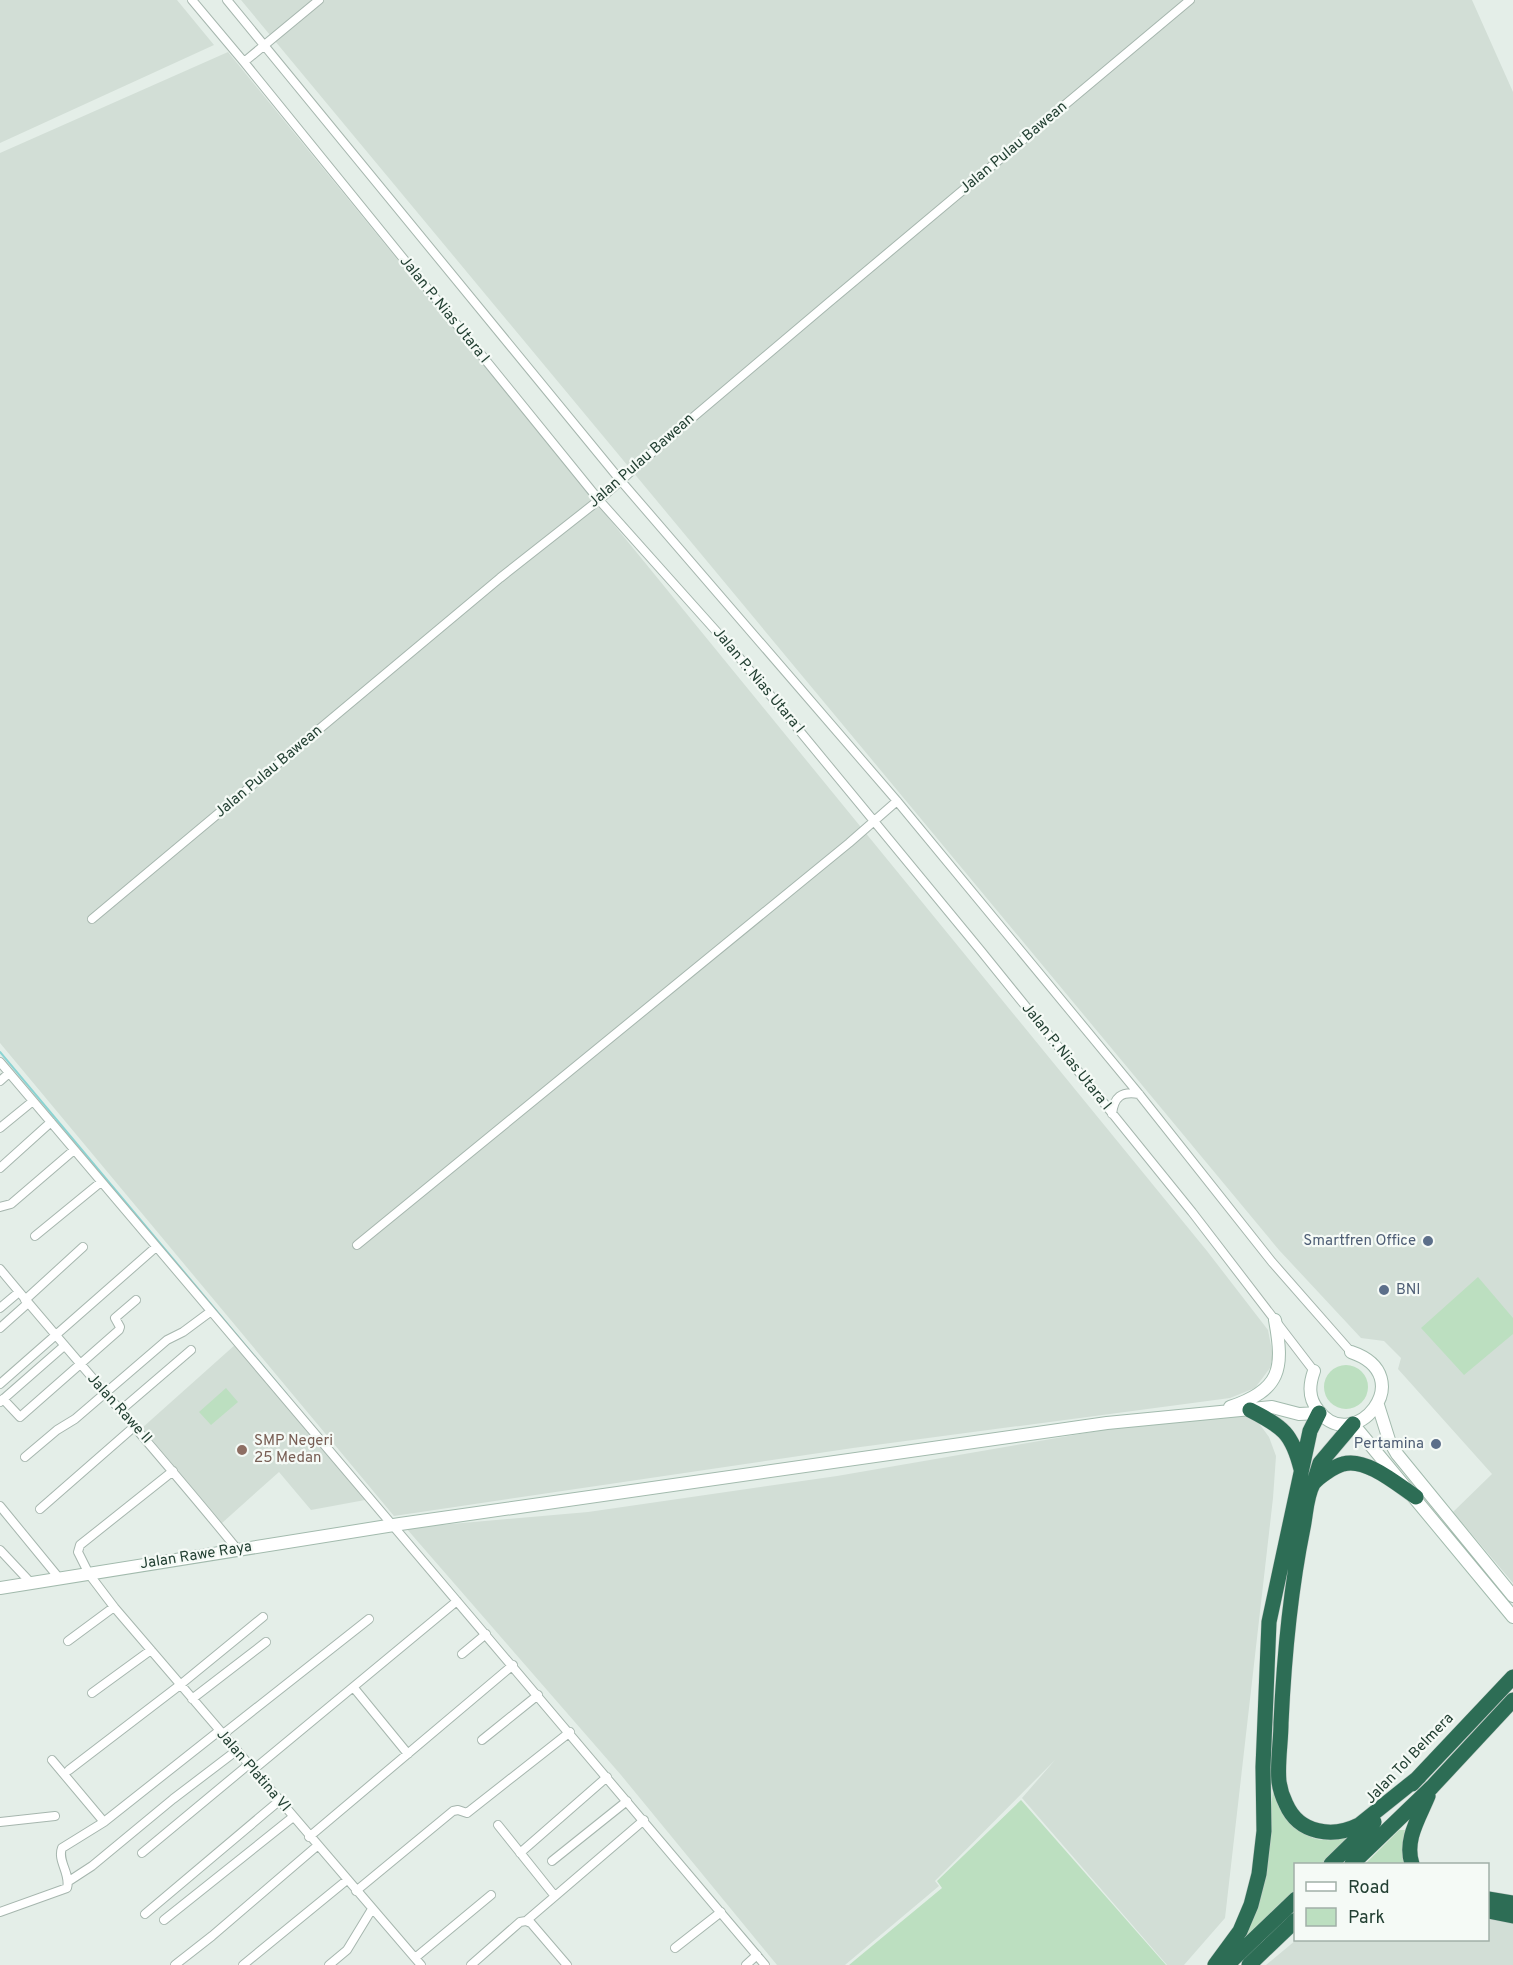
<svg xmlns="http://www.w3.org/2000/svg" width="1513" height="1965" font-family="Overpass,sans-serif">
<style>
.built{fill:#d2ded6}
.green{fill:#bcdfc0}
.lines{fill:none;stroke-linecap:round;stroke-linejoin:round}
.stream{stroke:#8bd4d3;stroke-width:2}
.street-casing{stroke:#a6b6ae;stroke-width:10}
.secondary-casing{stroke:#a2baad;stroke-width:14}
.highway-casing{stroke:#c1cac6;stroke-width:16}
.street{stroke:#fff;stroke-width:8}
.secondary{stroke:#fff;stroke-width:12}
.highway{stroke:#2d6d55;stroke-width:15}
.service-dot{fill:#5c6f8a;stroke:#f5faf6;stroke-width:2}
.education-dot{fill:#8d6e63;stroke:#f5faf6;stroke-width:2}
.labels{text-anchor:middle;dominant-baseline:central;stroke-width:4.5;stroke-linejoin:round;paint-order:stroke}
.street-label{font-size:15px;fill:#234033;stroke:#f5faf6}
.service-label{font-size:15px;fill:#4e5e75;stroke:#f5faf6;text-anchor:end}
.education-label{font-size:15px;fill:#785e54;stroke:#f5faf6;text-anchor:start}
</style>
<rect width="100%" height="100%" fill="#e4eee8"/>
<path class="built" d="M 0,0 L 177,0 L 214,45 L 0,143 Z
M 241,0 L 1472,0 L 1513,92 L 1513,1583 L 1453,1512 L 1492,1474 L 1398,1369 L 1401,1358 L 1384,1341 L 1361,1338 L 1279,1250 Z
M 228,52 L 1207,1251 L 1268,1330 L 1273,1356 L 1270,1368 L 1255,1388 L 1230,1398 L 853,1448 L 394,1516 L 0,1043 L 0,153 Z
M 236,1344 L 365,1500 L 311,1510 L 279,1472 L 222,1523 L 142,1428 Z
M 1237,1407 L 1255,1418 L 1269,1437 L 1276,1456 L 1273,1498 L 1225,1918 L 1184,1965 L 1167,1965 L 1022,1798 L 1055,1760 L 935,1881 L 939,1886 L 845,1965 L 777,1965 L 621,1775 L 406,1528 L 588,1512 L 837,1476 Z
M 1488,1917 L 1513,1922 L 1513,1965 L 1266,1965 L 1296,1940 L 1488,1940 Z"/>
<path class="green" d="M 1478,1277 L 1513,1318 L 1513,1334 L 1464,1375 L 1421,1328 Z
M1324 1387a22 22 0 1 1 44 0a22 22 0 1 1-44 0Z
M 226,1388 L 238,1402 L 211,1425 L 199,1412 Z
M 1274,1782 C 1285,1806 1293,1839 1325,1840 C 1334,1841 1345,1837 1354,1835 L 1323,1864 L 1296,1864 L 1295,1890 L 1239,1943 L 1264,1865 Z
M 1021,1800 L 1166,1965 L 849,1965 L 942,1888 L 937,1881 Z
M 1399,1830 L 1405,1830 L 1403,1846 L 1407,1864 L 1365,1864 Z"/>
<g class="lines">
<path class="stream" d="M 0,1052 L 287,1395"/>
<defs>
<path id="street" d="M 192,0 L 244,62 L 599,500 L 733,650 L 981,951 L 1192,1212 L 1314,1371
M 227,0 L 621,481 L 897,801 L 1139,1094 L 1272,1262 L 1351,1352
M 244,62 L 319,0
M 92,919 L 500,578 L 599,500 L 665,441 L 827,304 L 1190,0
M 0,1062 C 254,1365 511,1663 765,1965
M 0,1081 L 9,1073
M 1112,1114 C 1114,1097 1121,1091 1139,1094
M 0,1128 L 33,1101
M 0,1168 L 51,1122
M 0,1207 L 11,1204 L 74,1150
M 35,1236 L 101,1182
M 357,1245 L 849,843 L 897,801
M 0,1269 C 78,1363 160,1454 237,1549
M 25,1300 L 83,1247
M 0,1308 L 19,1292
M 0,1328 L 28,1303
M 0,1384 L 156,1247
M 3,1399 L 20,1417 L 119,1330 L 120,1327 L 115,1318 L 136,1300
M 0,1402 L 64,1346
M 121,1410 L 191,1350
M 25,1457 L 57,1430 L 75,1419 L 167,1340 L 183,1332 L 210,1312
M 173,1471 L 80,1545 L 78,1552 L 89,1574 L 114,1607 L 421,1965
M 0,1506 L 59,1578
M 40,1509 L 135,1426
M 0,1550 L 31,1583
M 68,1641 L 114,1607
M 462,1654 L 486,1634
M 354,1688 L 408,1754
M 92,1693 L 151,1650
M 192,1699 L 266,1642
M 222,1735 L 369,1619
M 482,1740 L 538,1695
M 52,1760 L 104,1822
M 69,1770 L 180,1685 L 263,1617
M 253,1770 L 457,1601
M 0,1822 L 55,1816
M 498,1825 L 554,1895
M 309,1837 L 513,1665
M 142,1853 L 248,1765
M 520,1853 L 607,1777
M 552,1861 L 627,1801
M 69,1881 L 92,1866 L 173,1799 L 236,1751
M 356,1891 L 453,1811 L 458,1810 L 467,1813 L 570,1732
M 0,1912 L 67,1888 C 71,1874 57,1861 62,1848 L 104,1822 L 219,1731
M 145,1914 L 279,1801
M 164,1920 L 293,1817
M 526,1921 L 644,1820
M 675,1948 L 721,1912
M 415,1958 L 491,1895
M 175,1965 L 212,1936 L 317,1846
M 243,1965 L 347,1880
M 329,1965 L 347,1950 L 372,1909
M 471,1965 L 520,1922 L 526,1921 L 531,1923 L 567,1965
M 746,1965 L 757,1955"/>
<path id="secondary" d="M 1314,1371 C 1309,1385 1308,1398 1318,1410 C 1353,1458 1422,1376 1351,1352
M 1378,1405 L 1389,1440 L 1397,1454 L 1513,1596
M 1230,1407 C 1281,1390 1284,1369 1275,1320
M 1353,1424 L 1513,1617
M 0,1588 L 400,1524 L 1107,1423 L 1272,1407 L 1299,1414 L 1319,1413"/>
<path id="highway" d="M 1250,1410 C 1283,1427 1292,1433 1301,1469
M 1314,1482 L 1320,1463 L 1353,1424
M 1416,1497 C 1398,1485 1366,1457 1343,1464 C 1335,1466 1318,1477 1313,1484 C 1306,1497 1306,1514 1303,1528 C 1290,1592 1284,1658 1281,1723 C 1281,1742 1277,1763 1279,1782 C 1280,1789 1283,1798 1286,1804 C 1299,1834 1333,1838 1359,1825 L 1419,1777
M 1412,1784 L 1513,1677
M 1331,1864 L 1374,1822
M 1352,1864 L 1432,1787 L 1513,1700
M 1412,1864 C 1404,1840 1419,1818 1428,1796
M 1488,1899 L 1513,1903
M 1488,1911 L 1513,1916
M 1215,1965 L 1240,1931 L 1251,1905 L 1259,1874 L 1264,1831 L 1263,1767 L 1269,1622 L 1310,1431 L 1319,1413
M 1227,1965 L 1296,1899
M 1249,1965 L 1296,1920"/>
</defs>
<use href="#street" class="street-casing"/>
<use href="#secondary" class="secondary-casing"/>
<use href="#highway" class="highway-casing"/>
<use href="#street" class="street"/>
<use href="#secondary" class="secondary"/>
<use href="#highway" class="highway"/>
</g>
<g class="service-dot">
<circle cx="1428" cy="1241" r="6"/>
<circle cx="1384" cy="1290" r="6"/>
<circle cx="1436" cy="1444" r="6"/>
</g>
<circle class="education-dot" cx="242" cy="1450" r="6"/>
<g class="labels">
<g class="street-label">
<text transform="translate(1014 148) rotate(-40)">Jalan Pulau Bawean</text>
<text transform="translate(444 310) rotate(51)">Jalan P. Nias Utara I</text>
<text transform="translate(642 461) rotate(-41)">Jalan Pulau Bawean</text>
<text transform="translate(758 681) rotate(50)">Jalan P. Nias Utara I</text>
<text transform="translate(269 772) rotate(-40)">Jalan Pulau Bawean</text>
<text transform="translate(1066 1057) rotate(51)">Jalan P. Nias Utara I</text>
<text transform="translate(119 1409) rotate(48)">Jalan Rawe II</text>
<text transform="translate(196 1556) rotate(-9)">Jalan Rawe Raya</text>
<text transform="translate(1410 1759) rotate(-46)">Jalan Tol Belmera</text>
<text transform="translate(253 1771) rotate(49)">Jalan Platina VI</text>
</g>
<g class="service-label">
<text x="1416" y="1241">Smartfren Office</text>
<text x="1396" y="1290" text-anchor="start">BNI</text>
<text x="1424" y="1444">Pertamina</text>
</g>
<g class="education-label">
<text x="254" y="1441">SMP Negeri<tspan x="254" dy="17">25 Medan</tspan></text>
</g>
</g>
<rect x="1294" y="1863" width="195" height="78" fill="#f5faf6" stroke="#a1b0a8" stroke-width="1.5"/>
<rect x="1306" y="1882" width="30" height="9" fill="#ffffff" stroke="#a1b0a8" stroke-width="1.5"/>
<text x="1348" y="1893" font-size="18" fill="#234033">Road</text>
<rect x="1306" y="1908" width="30" height="18" fill="#bcdfc0" stroke="#a1b0a8" stroke-width="1.5"/>
<text x="1348" y="1923" font-size="18" fill="#234033">Park</text>
</svg>
